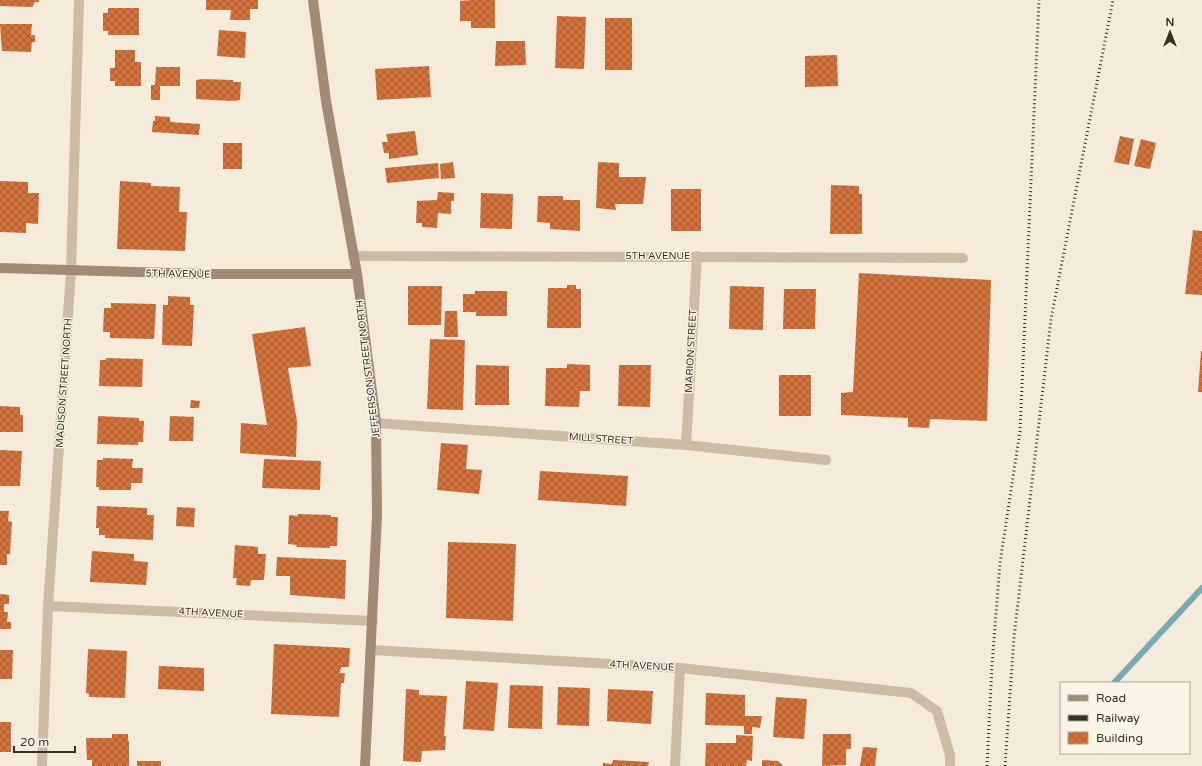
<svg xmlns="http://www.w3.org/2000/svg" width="1202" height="766" font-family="'Varela Round',sans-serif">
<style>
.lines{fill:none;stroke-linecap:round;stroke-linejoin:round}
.stream{stroke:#77aab4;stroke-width:6}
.building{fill:url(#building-cross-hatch)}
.street{stroke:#cdbca5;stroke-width:10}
.secondary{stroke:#a18b76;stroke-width:10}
.rail{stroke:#382f27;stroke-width:3;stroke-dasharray:1 3;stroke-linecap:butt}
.labels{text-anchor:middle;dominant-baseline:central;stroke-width:3;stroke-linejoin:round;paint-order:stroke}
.street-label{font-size:10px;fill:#382f27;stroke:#fbf5e8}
</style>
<defs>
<pattern id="building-cross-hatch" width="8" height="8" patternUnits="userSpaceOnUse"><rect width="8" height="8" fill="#d1723c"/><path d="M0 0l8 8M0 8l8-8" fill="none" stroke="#ab5e32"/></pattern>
</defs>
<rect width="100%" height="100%" fill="#f4ebdb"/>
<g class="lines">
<path class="stream" d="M 1114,683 L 1202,588"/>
</g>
<path class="building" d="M 0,0 L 39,0 L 39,2 L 34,2 L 33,7 L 0,6 Z
M 206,0 L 258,0 L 258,9 L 250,9 L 250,20 L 230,20 L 231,10 L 206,10 Z
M 471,0 L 495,0 L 495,28 L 471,28 L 471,21 L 460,21 L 460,1 Z
M 108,8 L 139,8 L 139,35 L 108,35 L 108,31 L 103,31 L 103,13 L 108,13 Z
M 557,16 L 586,17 L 584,69 L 555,68 Z
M 605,18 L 632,18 L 632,70 L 605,70 Z
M 0,24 L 32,24 L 31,35 L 35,35 L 35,42 L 32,42 L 31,52 L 2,51 Z
M 219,30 L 246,32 L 245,58 L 217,56 Z
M 496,41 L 525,41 L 526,65 L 495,66 Z
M 115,50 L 135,50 L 135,62 L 141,62 L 141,86 L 115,86 L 115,81 L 110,81 L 110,68 L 115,68 Z
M 837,55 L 838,86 L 805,87 L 805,56 Z
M 429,66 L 431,97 L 377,100 L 375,69 Z
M 156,67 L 180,67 L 180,86 L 160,86 L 160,100 L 151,100 L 151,85 L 155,85 Z
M 203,79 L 233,80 L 233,82 L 241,82 L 240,100 L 232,101 L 196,99 L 196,80 Z
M 155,116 L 170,117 L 170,122 L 200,124 L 199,135 L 152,132 L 153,121 L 155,121 Z
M 415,131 L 418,155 L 389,159 L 389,153 L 384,153 L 382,142 L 388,142 L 386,134 Z
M 1120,136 L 1134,139 L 1129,165 L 1114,162 Z
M 1141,139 L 1156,143 L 1150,169 L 1134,166 Z
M 223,143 L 242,143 L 242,169 L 223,169 Z
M 453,162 L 455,178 L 441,179 L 440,164 Z
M 598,162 L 619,163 L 619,177 L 646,177 L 643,204 L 615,204 L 616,210 L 596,208 Z
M 438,163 L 439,178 L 387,183 L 385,168 Z
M 0,181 L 28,182 L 28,193 L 39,193 L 38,224 L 26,223 L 26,233 L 0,232 Z
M 120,181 L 151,183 L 151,186 L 180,187 L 179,212 L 187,212 L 185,251 L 117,249 Z
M 831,185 L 859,186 L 859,194 L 862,194 L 862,234 L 830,234 Z
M 671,189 L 701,189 L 701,231 L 671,231 Z
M 438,192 L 454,193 L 454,201 L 451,201 L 451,214 L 438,213 L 437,228 L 422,227 L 422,223 L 416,223 L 417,201 L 437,200 Z
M 481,193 L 513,194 L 512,229 L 480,228 Z
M 538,196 L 563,196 L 563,200 L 580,200 L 580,231 L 550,229 L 550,223 L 537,222 Z
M 1193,230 L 1202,231 L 1202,295 L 1185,294 Z
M 859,273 L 991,280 L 987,421 L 930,419 L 929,428 L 908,427 L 908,418 L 841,415 L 841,393 L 853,392 Z
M 567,285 L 576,285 L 576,289 L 581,289 L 581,328 L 547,328 L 548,288 L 567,288 Z
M 408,286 L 442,286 L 441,325 L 408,325 Z
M 730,286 L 764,287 L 763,330 L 729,329 Z
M 784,289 L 816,289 L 815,329 L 783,329 Z
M 475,291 L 507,291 L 507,316 L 476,316 L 476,312 L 463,312 L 463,294 L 475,294 Z
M 168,296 L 190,297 L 190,305 L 194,305 L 192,346 L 162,345 L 163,305 L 168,305 Z
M 111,303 L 156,304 L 154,339 L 110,338 L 110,332 L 103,332 L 104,308 L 111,308 Z
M 445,311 L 457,311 L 458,337 L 444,337 Z
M 305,327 L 311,366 L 288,368 L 297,421 L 296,457 L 240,453 L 241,423 L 267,425 L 252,334 Z
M 430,339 L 465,340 L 463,410 L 427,409 Z
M 1201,351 L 1202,351 L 1202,392 L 1198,392 Z
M 106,358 L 143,359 L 142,387 L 99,386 L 100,360 L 106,360 Z
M 567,364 L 590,365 L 590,391 L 580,391 L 579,407 L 545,406 L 546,368 L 567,368 Z
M 476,365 L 509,366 L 509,405 L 475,405 Z
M 619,365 L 651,365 L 650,407 L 618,406 Z
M 779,375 L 811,375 L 811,416 L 779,416 Z
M 191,400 L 200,401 L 199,408 L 190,408 Z
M 0,406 L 20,407 L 20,415 L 23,415 L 23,432 L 0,432 Z
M 98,416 L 139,418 L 139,421 L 144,421 L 143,442 L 138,442 L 138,445 L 97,444 Z
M 170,416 L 194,417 L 193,441 L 169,441 Z
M 441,443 L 468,445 L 466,469 L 482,470 L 479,494 L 437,490 Z
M 0,450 L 22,451 L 20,486 L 0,486 Z
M 103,458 L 133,459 L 132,468 L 143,468 L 142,483 L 131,483 L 131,490 L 99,490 L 99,487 L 96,487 L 97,460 L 103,460 Z
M 264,459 L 321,461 L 320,490 L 262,488 Z
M 540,471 L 628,476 L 626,506 L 538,500 Z
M 97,506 L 147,508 L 147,515 L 154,515 L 153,540 L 105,538 L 105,535 L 99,535 L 99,528 L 96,528 Z
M 177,507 L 195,508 L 194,527 L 176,526 Z
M 0,511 L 9,511 L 8,521 L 12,522 L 10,554 L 7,554 L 7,565 L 0,565 Z
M 298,514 L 331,515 L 331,517 L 338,517 L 337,546 L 330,546 L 330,548 L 296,547 L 297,545 L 288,544 L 289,515 L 298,516 Z
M 448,542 L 516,544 L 513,621 L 446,618 Z
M 235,545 L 258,547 L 258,554 L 266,554 L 264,580 L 251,580 L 250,586 L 236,585 L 237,578 L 233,578 Z
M 92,551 L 134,554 L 134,561 L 148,562 L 146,585 L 90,582 Z
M 277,557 L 346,560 L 345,599 L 290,595 L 290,576 L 276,576 Z
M 0,594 L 9,595 L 9,604 L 4,604 L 4,612 L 8,612 L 7,622 L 11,622 L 11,629 L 0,629 Z
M 274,644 L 350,648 L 349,667 L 341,667 L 340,673 L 345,673 L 344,683 L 341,683 L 339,717 L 271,714 Z
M 88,649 L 127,651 L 125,698 L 89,697 L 89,694 L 86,693 Z
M 0,650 L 13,650 L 12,679 L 0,679 Z
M 159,666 L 204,668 L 204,691 L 158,689 Z
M 466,681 L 498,683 L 494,731 L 463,729 Z
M 510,685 L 543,686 L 542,729 L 508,728 Z
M 558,687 L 590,688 L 589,726 L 557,725 Z
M 406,689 L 419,690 L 419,695 L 447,696 L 444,736 L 446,736 L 445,750 L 422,751 L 421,762 L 403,761 Z
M 608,689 L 653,691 L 651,724 L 607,721 Z
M 706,693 L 745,695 L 745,716 L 762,716 L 760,728 L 752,727 L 752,734 L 744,734 L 744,726 L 705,725 Z
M 776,697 L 807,699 L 804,739 L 773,737 Z
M 0,722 L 11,722 L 11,752 L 0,752 Z
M 112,734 L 128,734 L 128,741 L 129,741 L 129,766 L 92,766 L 92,760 L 87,760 L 86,738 L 112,738 Z
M 823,734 L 851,734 L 851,749 L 846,749 L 846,765 L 822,766 Z
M 736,735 L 753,736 L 752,761 L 747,760 L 746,766 L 705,766 L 706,743 L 736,743 Z
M 863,747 L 877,748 L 875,766 L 860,766 Z
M 613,760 L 649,762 L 648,766 L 603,766 L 603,763 L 612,764 Z
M 762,760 L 778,761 L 783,766 L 762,766 Z
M 137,761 L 161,761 L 161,766 L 137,766 Z"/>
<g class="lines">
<path class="street" d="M 353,256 L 963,258
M 376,423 L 686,445 L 826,460
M 686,445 L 697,256
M 48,606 L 373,621
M 372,650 L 680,668 L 911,693 L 937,711 L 950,755 L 950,766
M 42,766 L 48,606 L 71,271 L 79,0
M 675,766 L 680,668"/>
<path class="secondary" d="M 313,0 L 326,101 L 357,274 L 376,423 L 377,515 L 365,766
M 0,268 L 204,274 L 357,274"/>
<path class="rail" d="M 987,766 L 992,665 L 1000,563 L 1020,431 L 1039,0
M 1005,766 L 1014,637 L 1051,319 L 1113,0"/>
</g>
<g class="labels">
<g class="street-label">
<text x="658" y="256">5TH AVENUE</text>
<text transform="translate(178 274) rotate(1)">5TH AVENUE</text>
<text transform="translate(691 351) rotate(-87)">MARION STREET</text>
<text transform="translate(368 369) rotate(-97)">JEFFERSON STREET NORTH</text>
<text transform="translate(64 383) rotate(-86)">MADISON STREET NORTH</text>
<text transform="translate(601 439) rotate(4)">MILL STREET</text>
<text transform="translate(211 613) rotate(3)">4TH AVENUE</text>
<text transform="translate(642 666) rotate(3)">4TH AVENUE</text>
</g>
</g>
<rect x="1060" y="682" width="130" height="72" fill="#fbf5e8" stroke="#ada69b"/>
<rect x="1068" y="695" width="20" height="6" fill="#a18b76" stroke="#ada69b"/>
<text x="1096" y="702" font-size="12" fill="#382f27">Road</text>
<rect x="1068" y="715" width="20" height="6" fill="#382f27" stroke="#ada69b"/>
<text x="1096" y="722" font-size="12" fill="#382f27">Railway</text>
<rect x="1068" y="732" width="20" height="12" fill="url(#building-cross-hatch)" stroke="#ada69b"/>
<text x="1096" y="742" font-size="12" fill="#382f27">Building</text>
<g transform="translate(1170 32)" stroke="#fbf5e8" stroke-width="3" paint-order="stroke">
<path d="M0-3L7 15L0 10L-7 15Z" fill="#382f27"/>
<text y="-6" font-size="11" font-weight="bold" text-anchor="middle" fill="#382f27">N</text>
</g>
<path d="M14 746v6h61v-6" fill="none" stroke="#382f27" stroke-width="2"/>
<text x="20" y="746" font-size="12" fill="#382f27" stroke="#fbf5e8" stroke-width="3" paint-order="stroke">20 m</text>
</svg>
